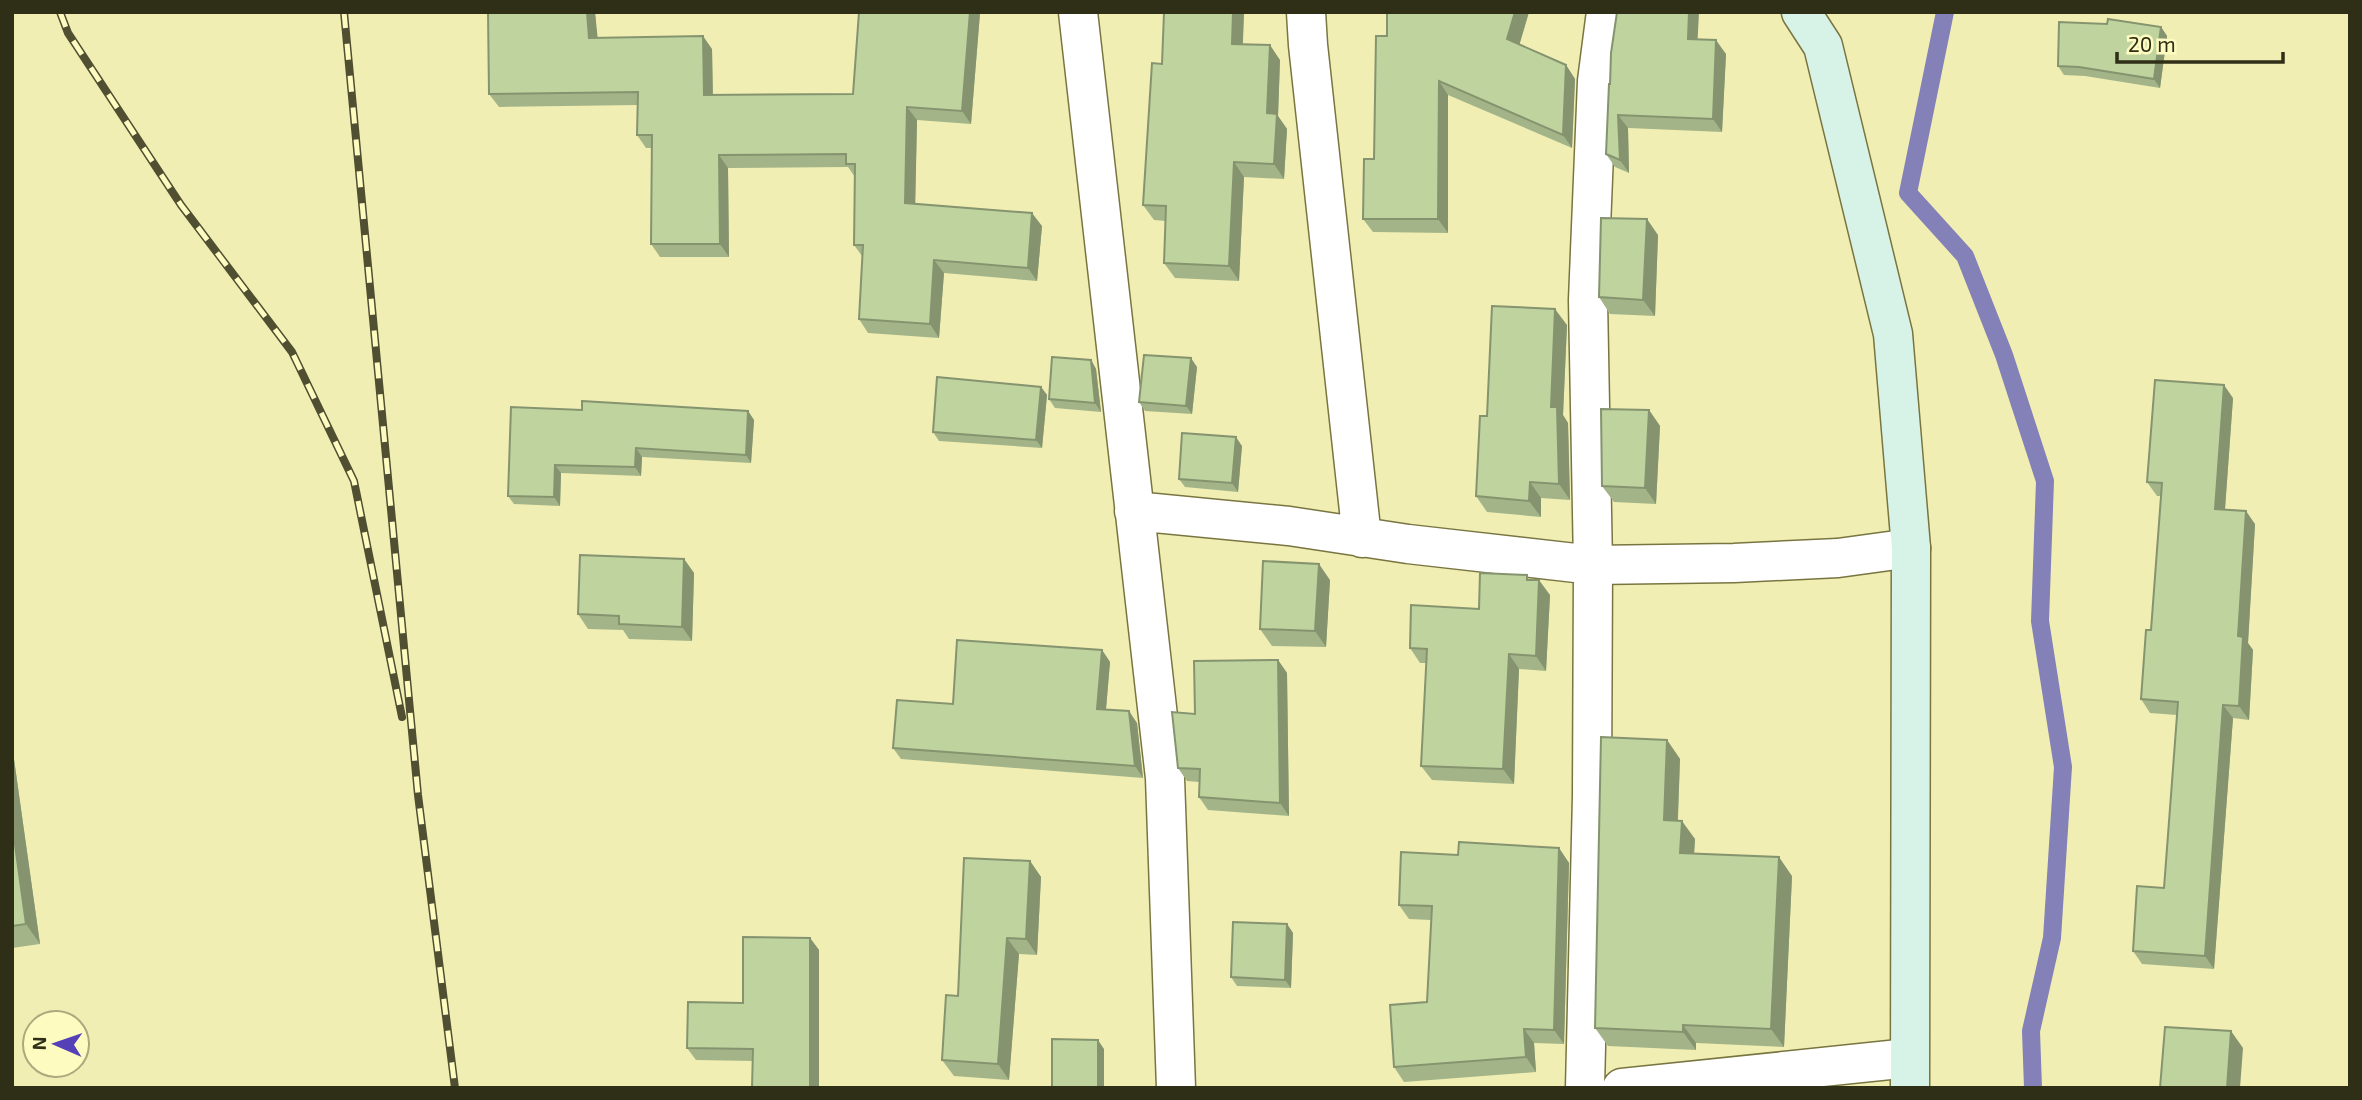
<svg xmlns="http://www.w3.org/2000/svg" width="2362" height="1100" font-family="'Exo 2',sans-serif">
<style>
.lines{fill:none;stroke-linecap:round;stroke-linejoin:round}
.stream{stroke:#8481b8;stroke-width:18}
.street-casing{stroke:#797540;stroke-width:41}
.secondary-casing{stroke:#797540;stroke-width:41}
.street{stroke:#fff;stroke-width:38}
.secondary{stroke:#d7f3e8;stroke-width:38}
.rail-casing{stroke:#504f32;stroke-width:8}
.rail{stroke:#fefbc1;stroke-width:5;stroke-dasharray:16;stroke-linecap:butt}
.wall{fill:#a3b588}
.shaded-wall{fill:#85946f}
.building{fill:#bed39e;stroke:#85946f;stroke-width:2}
</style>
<rect width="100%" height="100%" fill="#f1eeb4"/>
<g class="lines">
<path class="stream" d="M 1945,12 L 1908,193 L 1965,256 L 2004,355 L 2045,481 L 2040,621 L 2063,767 L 2052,938 L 2031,1031 L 2033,1088"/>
<defs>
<path id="street" d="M 1078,12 L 1165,778 L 1176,1088
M 1306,12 L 1308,45 L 1362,538
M 1134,511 L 1289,526 L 1408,544 L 1593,565 L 1734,563 L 1838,558 L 1911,548
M 1585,1088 L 1592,796 L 1593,565 L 1588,300 L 1597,81 L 1606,12
M 1622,1088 L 1909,1058"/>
<path id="secondary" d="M 1801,12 L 1823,46 L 1893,334 L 1911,548 L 1910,1088"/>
</defs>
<use href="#street" class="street-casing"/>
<use href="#secondary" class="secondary-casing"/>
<use href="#street" class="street"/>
<use href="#secondary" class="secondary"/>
<defs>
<path id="rail" d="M 60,12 L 68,33 L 181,205 L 292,352 L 354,481 L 402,717
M 344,12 L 418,795 L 455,1088"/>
</defs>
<use href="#rail" class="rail-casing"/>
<use href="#rail" class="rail"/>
</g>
<path class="wall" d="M 488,12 L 595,12 L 597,38 L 712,49 L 713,95 L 853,94 L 859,12 L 984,12 L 983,14 L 980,13 L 971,124 L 917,120 L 915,203 L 1042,226 L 1037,281 L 944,273 L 939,338 L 868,333 L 859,319 L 862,256 L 854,245 L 855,177 L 848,167 L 728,168 L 729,257 L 660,257 L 651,244 L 652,148 L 646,148 L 637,135 L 638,105 L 499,107 L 489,94 Z
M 1244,12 L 1243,44 L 1280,60 L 1278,116 L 1287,129 L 1284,179 L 1244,177 L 1239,281 L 1175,278 L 1164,263 L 1166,221 L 1154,220 L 1143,205 L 1162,64 Z
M 1387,12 L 1529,12 L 1519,45 L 1566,65 L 1575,79 L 1572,148 L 1448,95 L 1448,233 L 1373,232 L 1363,219 L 1374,159 L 1387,36 Z
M 2161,27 L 2167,36 L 2160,88 L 2085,76 L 2064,75 L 2058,66 Z
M 1698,39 L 1726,54 L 1722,132 L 1628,128 L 1629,173 L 1615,167 L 1606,154 L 1610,84 Z
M 1658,235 L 1655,316 L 1610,314 L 1599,297 Z
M 1567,325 L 1563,415 L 1568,423 L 1570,500 L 1541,498 L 1541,517 L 1487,512 L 1476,496 L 1487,416 Z
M 1091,360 L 1096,369 L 1101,412 L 1055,408 L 1049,399 Z
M 1197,367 L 1192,414 L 1145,411 L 1139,402 Z
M 1041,387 L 1047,395 L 1042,448 L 939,441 L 933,432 Z
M 2233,398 L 2225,510 L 2255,524 L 2248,643 L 2253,650 L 2249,720 L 2233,718 L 2214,969 L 2142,964 L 2133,951 L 2164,888 L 2177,715 L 2150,713 L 2141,699 L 2151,630 L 2161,496 L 2157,496 L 2147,482 Z
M 582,410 L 748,411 L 754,420 L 751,463 L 642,457 L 641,476 L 561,473 L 560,506 L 514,504 L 508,496 Z
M 1649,410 L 1660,426 L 1656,504 L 1614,502 L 1602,486 Z
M 1242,446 L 1238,492 L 1185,487 L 1179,479 Z
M 684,559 L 694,573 L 692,641 L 629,639 L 623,630 L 588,629 L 578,614 Z
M 1330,580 L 1326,647 L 1272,646 L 1260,629 Z
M 1530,580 L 1550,595 L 1546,671 L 1519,669 L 1514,784 L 1432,780 L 1421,766 L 1426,663 L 1420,663 L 1410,648 Z
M 1102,650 L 1110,662 L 1106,710 L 1137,723 L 1143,778 L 901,759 L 893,748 L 953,704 Z
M 1278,660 L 1287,673 L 1289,816 L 1208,810 L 1199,797 L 1199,782 L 1187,781 L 1178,768 L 1195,714 Z
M 1667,740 L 1680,759 L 1678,820 L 1695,839 L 1694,853 L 1792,876 L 1784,1047 L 1696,1043 L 1696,1050 L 1608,1046 L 1595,1028 Z
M 12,745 L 40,944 L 12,948 Z
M 1559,848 L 1569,863 L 1564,1044 L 1534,1043 L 1536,1072 L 1404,1082 L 1394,1067 L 1427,1002 L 1431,920 L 1409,919 L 1399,905 L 1458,855 Z
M 1030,861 L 1041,877 L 1037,955 L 1019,954 L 1009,1080 L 954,1076 L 942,1060 L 958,996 Z
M 1287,924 L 1293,933 L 1291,988 L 1237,986 L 1231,977 Z
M 810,938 L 819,950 L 819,1088 L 752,1088 L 753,1061 L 696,1060 L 687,1048 L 743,1003 Z"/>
<path class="shaded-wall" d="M 587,12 L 595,12 L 599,51 L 589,38 Z
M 970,12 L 979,12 L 980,13 L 971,124 L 962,111 Z
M 1233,12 L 1244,12 L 1242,58 L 1232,44 Z
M 1515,12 L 1529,12 L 1517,53 L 1507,39 Z
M 1689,12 L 1699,12 L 1697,52 L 1688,39 Z
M 2161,27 L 2167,36 L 2160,88 L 2154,79 Z
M 703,36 L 712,49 L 713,108 L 704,95 Z
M 1716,40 L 1726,54 L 1722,132 L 1713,119 Z
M 1270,45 L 1280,60 L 1278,116 L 1287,129 L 1284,179 L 1274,164 L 1267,113 Z
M 1566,65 L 1575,79 L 1572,148 L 1563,135 Z
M 1439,81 L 1448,95 L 1448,233 L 1438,219 Z
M 907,107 L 917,120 L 915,216 L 905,203 Z
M 1618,115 L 1628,128 L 1629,173 L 1620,160 Z
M 719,155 L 728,168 L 729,257 L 720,244 Z
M 1234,162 L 1244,177 L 1239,281 L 1229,266 Z
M 1032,213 L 1042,226 L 1037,281 L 1028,268 Z
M 1647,219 L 1658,235 L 1655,316 L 1643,300 Z
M 934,260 L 944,273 L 939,338 L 930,324 Z
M 1555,309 L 1567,325 L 1563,415 L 1568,423 L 1570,500 L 1559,484 L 1551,407 Z
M 1191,358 L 1197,367 L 1192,414 L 1186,406 Z
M 1091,360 L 1096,369 L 1101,412 L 1095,403 Z
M 2224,385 L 2233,398 L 2224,522 L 2215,509 Z
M 1041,387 L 1047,395 L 1042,448 L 1036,440 Z
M 1649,410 L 1660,426 L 1656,504 L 1645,488 Z
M 748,411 L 754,420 L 751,463 L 746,455 Z
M 1236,437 L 1242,446 L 1238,492 L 1232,483 Z
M 636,448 L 642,457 L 641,476 L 635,467 Z
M 555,465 L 561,473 L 560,506 L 554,497 Z
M 1530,482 L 1541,498 L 1541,517 L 1529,501 Z
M 2246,511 L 2255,524 L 2248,643 L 2253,650 L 2249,720 L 2239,706 L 2238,636 Z
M 684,559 L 694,573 L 692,641 L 682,627 Z
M 1319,564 L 1330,580 L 1326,647 L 1315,631 Z
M 1539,580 L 1550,595 L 1546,671 L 1536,656 Z
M 1102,650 L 1110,662 L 1105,720 L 1097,709 Z
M 1509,654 L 1519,669 L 1514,784 L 1503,769 Z
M 1278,660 L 1287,673 L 1289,816 L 1280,803 Z
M 2223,705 L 2233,718 L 2214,969 L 2205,956 Z
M 1129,711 L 1137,723 L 1143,778 L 1135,766 Z
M 1667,740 L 1680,759 L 1677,838 L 1664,820 Z
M 12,745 L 40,944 L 26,924 L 12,823 Z
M 1682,821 L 1695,839 L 1693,871 L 1680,853 Z
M 1559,848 L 1569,863 L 1564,1044 L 1554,1030 Z
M 1779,857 L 1792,876 L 1784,1047 L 1771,1029 Z
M 1030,861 L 1041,877 L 1037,955 L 1026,939 Z
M 1287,924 L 1293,933 L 1291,988 L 1285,980 Z
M 810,938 L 819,950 L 819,1088 L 810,1088 Z
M 1007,938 L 1019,954 L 1009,1080 L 998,1064 Z
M 1683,1025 L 1696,1043 L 1696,1050 L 1683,1032 Z
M 1524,1029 L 1534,1043 L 1536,1072 L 1526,1057 Z
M 2231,1031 L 2243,1048 L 2240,1088 L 2227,1088 Z
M 1098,1040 L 1104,1049 L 1104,1088 L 1098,1088 Z"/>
<path class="building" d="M 488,12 L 587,12 L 589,38 L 703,36 L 704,95 L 853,94 L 859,12 L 970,12 L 962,111 L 907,107 L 905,203 L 1032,213 L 1028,268 L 934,260 L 930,324 L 859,319 L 863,245 L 854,245 L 855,164 L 846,164 L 846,154 L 719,155 L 720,244 L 651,244 L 652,135 L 637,135 L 638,92 L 489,94 Z
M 1164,12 L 1233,12 L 1232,44 L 1270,45 L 1267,113 L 1277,114 L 1274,164 L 1234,162 L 1229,266 L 1164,263 L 1166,206 L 1143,205 L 1152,63 L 1162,64 Z
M 1387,12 L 1515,12 L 1507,39 L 1566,65 L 1563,135 L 1439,81 L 1438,219 L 1363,219 L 1364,159 L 1374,159 L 1376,36 L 1387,36 Z
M 1617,12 L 1689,12 L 1688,39 L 1716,40 L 1713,119 L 1618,115 L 1620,160 L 1606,154 L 1609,84 L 1610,84 L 1611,53 Z
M 2108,19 L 2161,27 L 2154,79 L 2079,67 L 2058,66 L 2059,22 L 2107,24 Z
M 1601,218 L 1647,219 L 1643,300 L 1599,297 Z
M 1492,306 L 1555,309 L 1551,407 L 1557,407 L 1559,484 L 1530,482 L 1529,501 L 1476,496 L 1480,416 L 1487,416 Z
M 1144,355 L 1191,358 L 1186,406 L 1139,402 Z
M 1052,357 L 1091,360 L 1095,403 L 1049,399 Z
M 937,377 L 1041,387 L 1036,440 L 933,432 Z
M 2155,380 L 2224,385 L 2215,509 L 2246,511 L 2238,636 L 2243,637 L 2239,706 L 2223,705 L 2205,956 L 2133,951 L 2137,886 L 2164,888 L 2178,702 L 2141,699 L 2146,630 L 2151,630 L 2162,483 L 2147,482 Z
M 582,401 L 748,411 L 746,455 L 636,448 L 635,467 L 555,465 L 554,497 L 508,496 L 511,407 L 582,410 Z
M 1601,409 L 1649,410 L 1645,488 L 1602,486 Z
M 1182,433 L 1236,437 L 1232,483 L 1179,479 Z
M 580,555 L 684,559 L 682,627 L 619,624 L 619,616 L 578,614 Z
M 1263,561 L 1319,564 L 1315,631 L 1260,629 Z
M 1480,573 L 1527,575 L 1527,580 L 1539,580 L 1536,656 L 1509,654 L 1503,769 L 1421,766 L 1427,649 L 1410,648 L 1411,605 L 1479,609 Z
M 957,640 L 1102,650 L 1097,709 L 1129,711 L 1135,766 L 893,748 L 897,700 L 953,704 Z
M 1278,660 L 1280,803 L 1199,797 L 1200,769 L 1178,768 L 1172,712 L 1195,714 L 1194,661 Z
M 1601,737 L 1667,740 L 1664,820 L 1682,821 L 1680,853 L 1779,857 L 1771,1029 L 1683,1025 L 1683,1032 L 1595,1028 Z
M 12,823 L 26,924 L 12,926 Z
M 1459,842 L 1559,848 L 1554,1030 L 1524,1029 L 1526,1057 L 1394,1067 L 1390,1005 L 1427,1002 L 1432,906 L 1399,905 L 1401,852 L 1458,855 Z
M 964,858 L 1030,861 L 1026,939 L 1007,938 L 998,1064 L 942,1060 L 946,995 L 958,996 Z
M 1233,922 L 1287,924 L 1285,980 L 1231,977 Z
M 743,937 L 810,938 L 810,1088 L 752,1088 L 753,1049 L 687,1048 L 688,1002 L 743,1003 Z
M 2165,1027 L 2231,1031 L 2227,1088 L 2160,1088 Z
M 1052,1039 L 1098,1040 L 1098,1088 L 1052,1088 Z"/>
<rect width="2362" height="1100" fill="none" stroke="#2f2e17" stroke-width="28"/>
<g transform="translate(56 1044) rotate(272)"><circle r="33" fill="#fefbc1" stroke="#aba97d" stroke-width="2"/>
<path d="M0-5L12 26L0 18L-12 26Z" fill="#5540b8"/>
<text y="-10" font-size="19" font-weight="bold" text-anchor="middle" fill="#2f2e17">N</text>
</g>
<path d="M2117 52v10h166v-10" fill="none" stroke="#2f2e17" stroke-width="3.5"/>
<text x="2128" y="52" font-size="21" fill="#2f2e17" stroke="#fefbc1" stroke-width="5" paint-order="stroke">20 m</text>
</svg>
